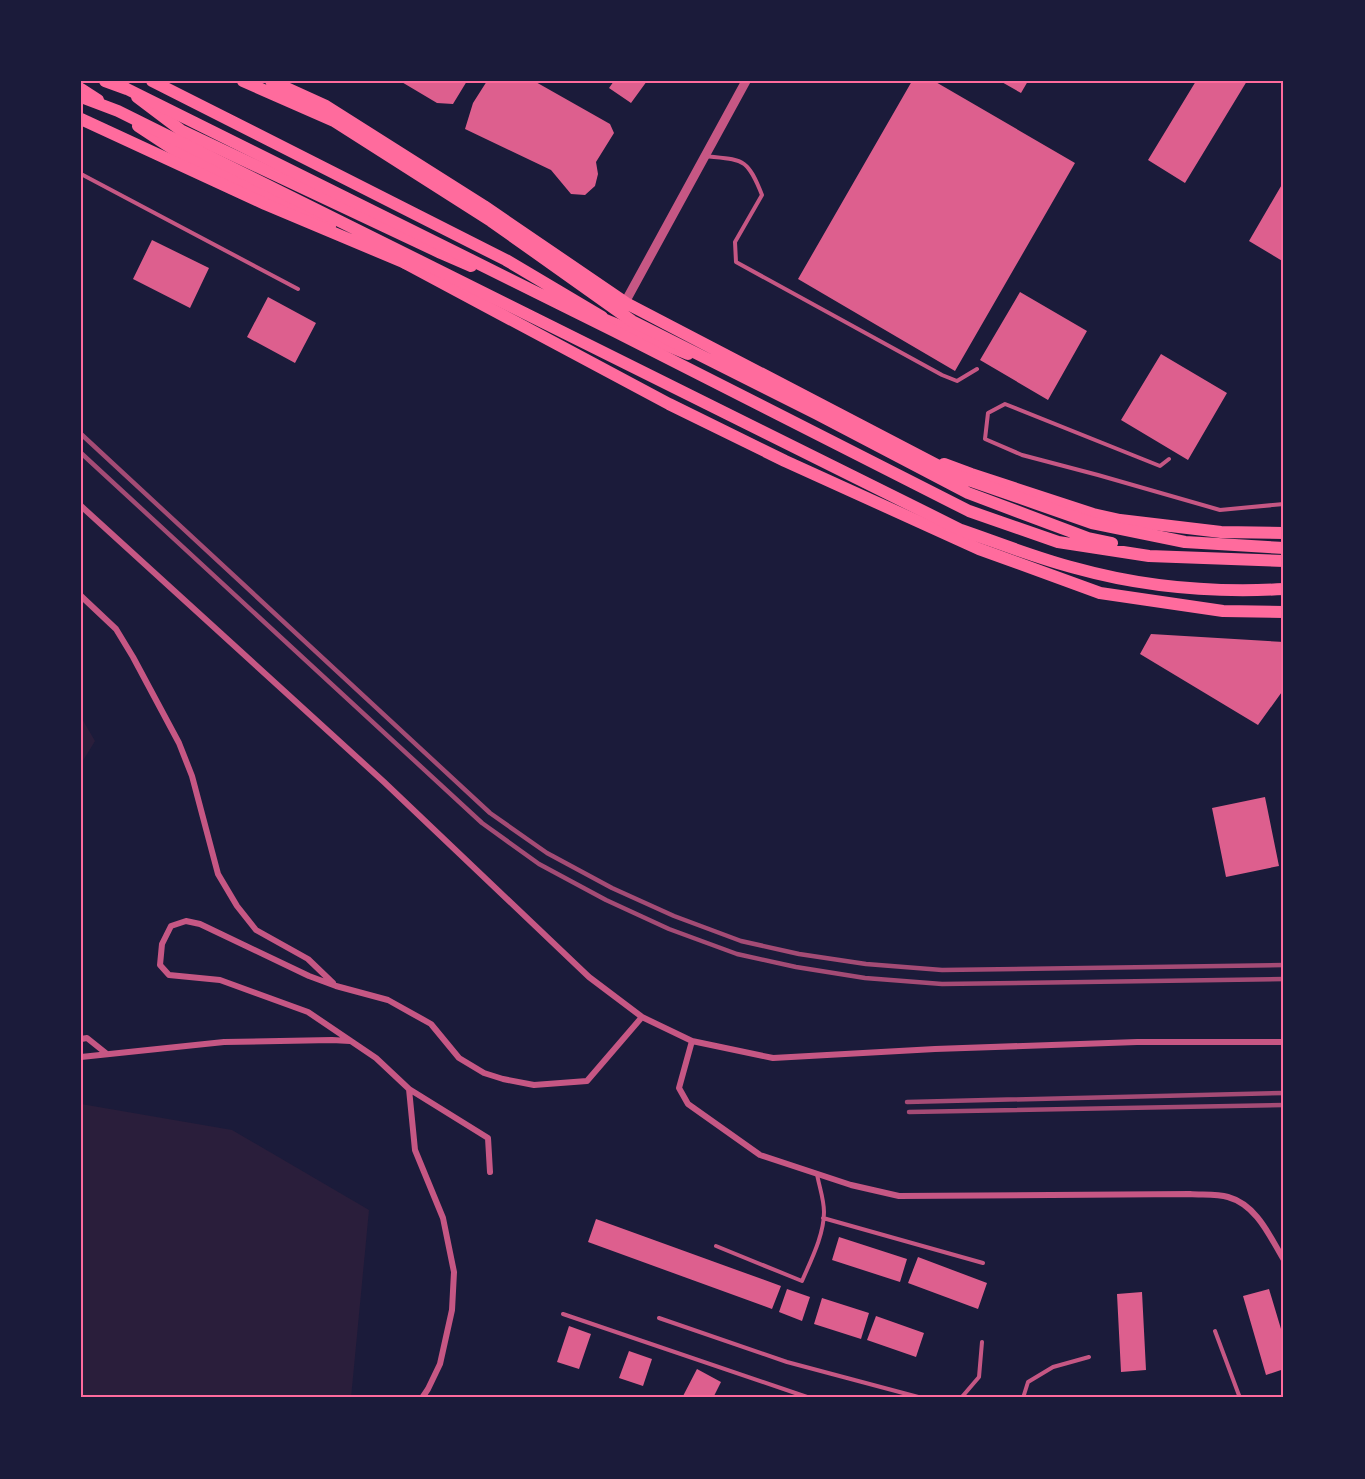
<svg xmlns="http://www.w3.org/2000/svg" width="1365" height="1479" font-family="Arial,sans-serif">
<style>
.green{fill:#2a1e3b}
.building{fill:#dd5f8e}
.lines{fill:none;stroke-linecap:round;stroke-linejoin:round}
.service{stroke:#c65784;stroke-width:4}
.minor{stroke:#c65784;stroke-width:6}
.tertiary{stroke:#c65784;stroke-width:9}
.primary{stroke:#ff6b9d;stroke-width:12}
.trunk{stroke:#ff6b9d;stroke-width:12}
.rail{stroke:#a44b75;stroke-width:4.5}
.neatline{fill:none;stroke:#ff6b9d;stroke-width:2}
</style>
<rect width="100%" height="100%" fill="#1b1b3a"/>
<path class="green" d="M 81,717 L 95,741 L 81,764 Z
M 81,1104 L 232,1130 L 369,1210 L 351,1398 L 81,1398 Z"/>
<path class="building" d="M 400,81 L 467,81 L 453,104 L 437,103 Z
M 487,81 L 534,81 L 610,124 L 614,133 L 596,162 L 598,174 L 595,186 L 585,195 L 571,194 L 551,170 L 465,129 L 473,103 Z
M 614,81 L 647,81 L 631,103 L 609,88 Z
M 912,81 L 934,81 L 1075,163 L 955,371 L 798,279 Z
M 1000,81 L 1028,81 L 1021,93 Z
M 1196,81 L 1247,81 L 1185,183 L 1148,160 Z
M 1284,181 L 1284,262 L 1249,241 Z
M 152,240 L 209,268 L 190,308 L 133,279 Z
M 1020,292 L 1087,331 L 1048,400 L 980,360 Z
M 268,297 L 316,323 L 295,363 L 247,337 Z
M 1161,354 L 1227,393 L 1188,460 L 1121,420 Z
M 1151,634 L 1284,642 L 1284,689 L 1258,725 L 1140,654 Z
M 1265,797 L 1279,866 L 1226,877 L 1212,808 Z
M 596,1219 L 781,1286 L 772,1309 L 588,1242 Z
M 839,1237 L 907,1259 L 900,1282 L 832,1260 Z
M 918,1257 L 987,1283 L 978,1309 L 908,1283 Z
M 787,1289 L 810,1297 L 802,1321 L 779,1312 Z
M 1269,1289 L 1284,1339 L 1284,1369 L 1266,1375 L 1243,1296 Z
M 1142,1292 L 1146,1370 L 1121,1372 L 1117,1294 Z
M 822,1298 L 869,1313 L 861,1339 L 814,1324 Z
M 876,1316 L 924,1333 L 916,1357 L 867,1340 Z
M 569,1326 L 591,1334 L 579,1369 L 557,1362 Z
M 629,1351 L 652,1359 L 643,1386 L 619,1378 Z
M 697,1369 L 721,1382 L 713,1398 L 682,1398 Z"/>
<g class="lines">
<path class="service" d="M 705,156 C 743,160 747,157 762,195 L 735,242 L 736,262 L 942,375 L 957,381 L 977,369
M 81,174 L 298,289
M 1169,459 L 1160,466 L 1005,404 L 988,413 L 985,439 L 1022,455 L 1098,475 L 1220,510 L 1284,504
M 823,1218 L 983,1263
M 716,1246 L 802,1281 C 811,1260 824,1235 824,1212 C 824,1199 819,1186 817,1174
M 563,1314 L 810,1398
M 659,1318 L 787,1362 L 922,1398
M 1215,1331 L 1240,1398
M 961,1398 L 979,1377 L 982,1342
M 1023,1398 L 1028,1382 L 1053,1367 L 1089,1357"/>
<path class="minor" d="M 81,506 L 384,782 L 589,977 L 642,1017 L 692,1041 L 773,1058 L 935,1049 L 1137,1042 L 1284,1042
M 81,596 L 116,629 L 133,657 L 179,743 L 192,776 L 218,874 L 237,906 L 256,930 L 308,959 L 333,983
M 81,1039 L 87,1038 L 107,1054
M 692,1041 L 679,1088 L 688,1104 L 760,1155 L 851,1185 L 899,1196 L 1190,1194 C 1202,1195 1217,1194 1228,1197 C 1257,1205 1270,1237 1284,1260
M 81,1057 L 224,1042 L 332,1040 L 350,1041
M 409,1089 L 415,1150 L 443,1218 L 454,1272 L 452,1310 L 440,1364 L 428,1389 L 422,1398
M 490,1172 L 488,1138 L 409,1089 L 376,1058 L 308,1012 L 220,980 L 169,975 L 160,965 L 162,944 L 171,926 L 186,921 L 200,924 L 309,976 L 336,986 L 388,1000 L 431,1024 L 459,1058 L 484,1073 L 503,1079 L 534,1085 L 587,1081 L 642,1017"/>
<path class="tertiary" d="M 623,306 L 746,81"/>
<path class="primary" d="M 81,89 L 98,100
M 137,97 L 182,131 L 441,253 L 471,266
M 138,126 L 176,151 L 330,226
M 405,263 L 669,404 L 785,461 L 979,549 L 1100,593 L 1223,611 L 1284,612
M 596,316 L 688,354
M 944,464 L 971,474 L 1093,514 L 1120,520 L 1221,532 L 1284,533"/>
<path class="trunk" d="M 105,81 L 127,89 L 616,332 L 969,511 L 1058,542 L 1149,556 L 1284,561
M 152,81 L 506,260 L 602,317
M 243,81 L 334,121 L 491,221 L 632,321 L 817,414 L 968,493 L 1088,538 L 1112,543
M 271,81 L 326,106 L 484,206 L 626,303 L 960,477 L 1092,523 L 1185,542 L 1284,548
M 81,97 L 118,111 L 961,530 C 999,543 1036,558 1075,568 C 1143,587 1213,593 1284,589
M 81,119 L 265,204 L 415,267"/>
<path class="rail" d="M 81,434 L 490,813 L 547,853 L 612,888 L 674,916 L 741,941 L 799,954 L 866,964 L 942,970 L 1284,965
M 81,453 L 482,823 L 539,864 L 606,900 L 669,929 L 737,954 L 796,967 L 865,978 L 942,984 L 1284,979
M 907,1102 L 1284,1093
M 909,1112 L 1284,1105"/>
</g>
<rect width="1365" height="1479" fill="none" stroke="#1b1b3a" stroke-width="165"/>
<rect x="82" y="82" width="1200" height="1314" class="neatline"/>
</svg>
